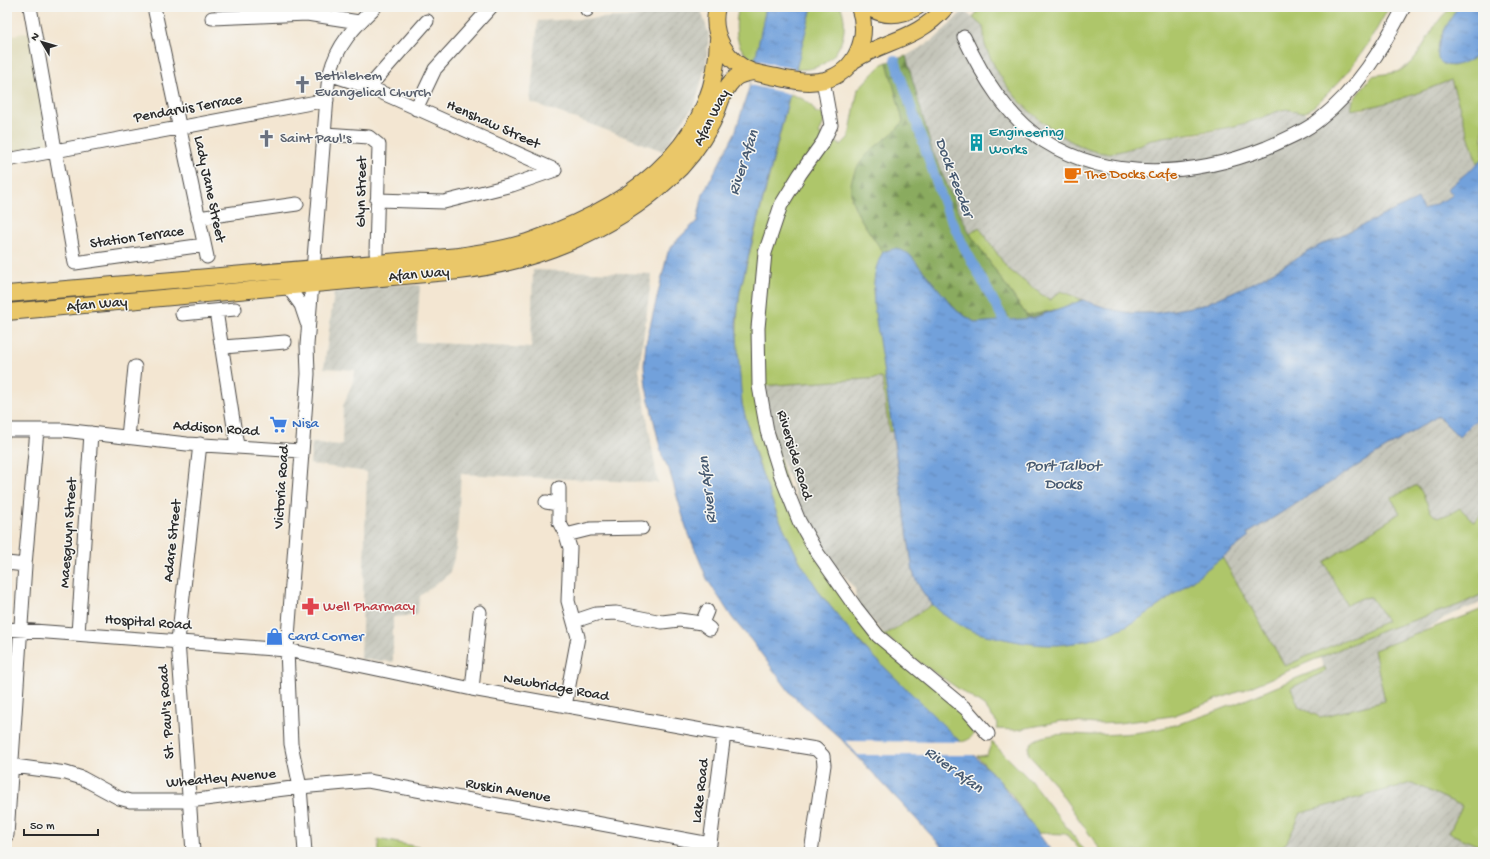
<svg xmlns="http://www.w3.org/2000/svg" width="1490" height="859" font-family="'Gochi Hand',sans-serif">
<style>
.built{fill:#e0dcbb}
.industrial{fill:url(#industrial-furrows)}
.grass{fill:#aec66b;stroke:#6c784b}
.forest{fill:url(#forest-firs);stroke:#5a6b45}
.water{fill:url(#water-ripples);stroke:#4e6683}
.pier{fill:#f3e6d2}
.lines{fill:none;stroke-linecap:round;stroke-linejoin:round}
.canal{stroke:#72a1db;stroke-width:10}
.minor-casing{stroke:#494744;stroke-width:15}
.major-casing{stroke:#494744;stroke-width:18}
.minor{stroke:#fff;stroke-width:13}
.major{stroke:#eac769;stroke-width:16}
.labels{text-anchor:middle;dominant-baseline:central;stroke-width:3;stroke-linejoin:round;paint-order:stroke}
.worship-label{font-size:15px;fill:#5b616d;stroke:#f6f6f2;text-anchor:start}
.street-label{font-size:15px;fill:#2b2b2b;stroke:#f6f6f2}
.culture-label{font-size:15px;fill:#0d838f;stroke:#f6f6f2;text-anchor:start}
.food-label{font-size:15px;fill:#c56008;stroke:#f6f6f2;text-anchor:start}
.shop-label{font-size:15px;fill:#366cbe;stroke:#f6f6f2;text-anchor:start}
.health-label{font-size:15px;fill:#be3a42;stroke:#f6f6f2;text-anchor:start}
.water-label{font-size:16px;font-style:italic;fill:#475a71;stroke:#f6f6f2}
</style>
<defs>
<pattern id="industrial-furrows" width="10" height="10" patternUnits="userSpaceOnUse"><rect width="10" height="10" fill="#c4c5b9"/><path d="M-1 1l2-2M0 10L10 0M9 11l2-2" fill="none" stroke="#a9a99f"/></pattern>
<pattern id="forest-firs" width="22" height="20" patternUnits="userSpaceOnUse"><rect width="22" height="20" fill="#8aab5f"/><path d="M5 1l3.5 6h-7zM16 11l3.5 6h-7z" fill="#718b4f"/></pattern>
<pattern id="water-ripples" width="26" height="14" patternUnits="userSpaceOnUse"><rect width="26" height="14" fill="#72a1db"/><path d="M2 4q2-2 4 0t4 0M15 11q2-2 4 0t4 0" fill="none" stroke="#5e83b2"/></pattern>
</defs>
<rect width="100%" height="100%" fill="#f6f6f2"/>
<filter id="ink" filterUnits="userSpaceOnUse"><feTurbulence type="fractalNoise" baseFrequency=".025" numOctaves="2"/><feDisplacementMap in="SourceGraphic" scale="8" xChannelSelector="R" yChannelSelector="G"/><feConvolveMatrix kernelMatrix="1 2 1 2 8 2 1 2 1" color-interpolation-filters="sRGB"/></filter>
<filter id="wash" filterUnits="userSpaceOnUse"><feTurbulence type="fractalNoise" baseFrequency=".012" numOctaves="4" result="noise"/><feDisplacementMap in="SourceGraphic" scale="16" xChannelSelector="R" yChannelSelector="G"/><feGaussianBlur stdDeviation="0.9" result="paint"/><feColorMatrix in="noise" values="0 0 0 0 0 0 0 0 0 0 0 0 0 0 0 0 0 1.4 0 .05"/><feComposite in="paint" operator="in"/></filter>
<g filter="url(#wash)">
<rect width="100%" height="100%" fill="#f3e6d2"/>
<path class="built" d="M 30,32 L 48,146 L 7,153 L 7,36 Z"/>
<path class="industrial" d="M 642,7 L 700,7 L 709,35 L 706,64 L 696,102 L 663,151 L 530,102 L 538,21 L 642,16 Z
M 962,12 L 967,13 L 983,27 L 984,44 L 1005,83 L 1022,105 L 1045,125 L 1069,140 L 1092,151 L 1105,153 L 1114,153 L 1165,136 L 1194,135 L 1216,131 L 1258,119 L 1283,109 L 1305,112 L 1314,123 L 1348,92 L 1353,100 L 1351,110 L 1362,110 L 1423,91 L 1451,80 L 1477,163 L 1447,189 L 1453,194 L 1450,197 L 1423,210 L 1417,199 L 1318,246 L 1255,282 L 1203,305 L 1156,313 L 1131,313 L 1113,310 L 1086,300 L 1027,316 L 970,234 L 957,208 L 932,150 L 906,56 L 935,39 Z
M 533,270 L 652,274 L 639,370 L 658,483 L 461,474 L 456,552 L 449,574 L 420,596 L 417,615 L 393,617 L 393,662 L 361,659 L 367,472 L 310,464 L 312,443 L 341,445 L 342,444 L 343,406 L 353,381 L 355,370 L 324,368 L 334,293 L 382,285 L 420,285 L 416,342 L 531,348 Z
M 882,378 L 889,431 L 892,431 L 913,572 L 918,585 L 933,604 L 885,635 L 856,601 L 855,589 L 842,573 L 835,571 L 804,517 L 778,449 L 759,386 Z
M 1483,413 L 1483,602 L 1448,616 L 1420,633 L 1374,650 L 1398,750 L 1299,707 L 1290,688 L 1296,678 L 1324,668 L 1320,658 L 1285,666 L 1222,557 L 1249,537 L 1247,534 L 1438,416 L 1459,437 Z
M 1412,783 L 1463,806 L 1483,852 L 1276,852 L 1287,842 L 1301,813 Z"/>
<path class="grass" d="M 739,7 L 766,7 L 756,60 C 734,54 734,24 739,7 Z
M 812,7 L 841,7 C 853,39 831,74 795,69 Z
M 980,7 L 1389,7 C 1370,42 1355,67 1326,95 C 1319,101 1313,109 1305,112 C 1296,115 1291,107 1282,110 C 1273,112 1265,117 1256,120 C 1228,129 1200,133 1170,136 C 1149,137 1131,152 1109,153 C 1095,154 1079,146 1067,139 C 1029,115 1001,88 985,45 C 983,40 985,33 983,27 L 973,18 Z
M 1453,7 L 1458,7 L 1441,36 L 1438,46 L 1444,65 L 1453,66 L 1483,54 L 1483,159 L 1477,163 L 1451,80 C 1419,93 1385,106 1351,110 L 1353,100 L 1372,76 C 1380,74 1392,74 1399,71 C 1424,59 1429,22 1453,7 Z
M 887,62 L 904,121 L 896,131 L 864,158 L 851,199 L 858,213 L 883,252 L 876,268 L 873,292 L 892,431 L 889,432 L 882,378 L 760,386 L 794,510 L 856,608 L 972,722 C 975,734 973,740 960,742 C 913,695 862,651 823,597 C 789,550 767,495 752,440 C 748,428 743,415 742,402 C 736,365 735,328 740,291 L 790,94 C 802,98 810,101 816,113 L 822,113 L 824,122 L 819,134 L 841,145 L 849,137 L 858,89 L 882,64 Z
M 979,227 L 1007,268 L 1046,298 L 1050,300 L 1061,291 L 1083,300 L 1059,309 L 1027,316 L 970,234 Z
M 1415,486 L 1418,486 C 1434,510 1426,528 1460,508 L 1474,522 L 1483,513 L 1483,594 L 1459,605 L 1382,631 L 1243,690 L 1172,716 L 1119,723 L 1096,724 L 1062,721 L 1016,730 L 996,729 L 998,724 L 984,706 L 910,656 L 885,635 L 933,604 C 957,628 973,632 1005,639 C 1103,661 1151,612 1222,557 L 1285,666 L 1387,621 L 1371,597 L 1362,598 L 1347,605 L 1324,562 L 1400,513 L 1391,498 Z
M 1483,609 L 1483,852 L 1476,852 L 1479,846 L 1449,833 L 1462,806 L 1412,783 L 1301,813 L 1287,842 L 1276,852 L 1102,852 L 1052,781 L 1029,755 C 1022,728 1081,735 1093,735 C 1106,735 1120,734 1133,733 C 1194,727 1266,689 1325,667 L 1326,671 L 1291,688 L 1299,707 L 1320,717 L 1385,701 L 1374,650 Z
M 992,742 L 1030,780 L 1086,852 L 1082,852 L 1066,834 L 1037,833 L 1012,795 L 977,756 L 987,755 Z
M 378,839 L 443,852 L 379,852 Z"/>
<path class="forest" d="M 906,56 L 932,150 L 957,208 L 970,234 L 1027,316 L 1059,309 L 1023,320 L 976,323 L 957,311 L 909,254 L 887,250 L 883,252 C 856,212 831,187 874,148 C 884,139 897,132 903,121 L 887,62 Z"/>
<path class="water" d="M 766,7 L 812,7 L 750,249 L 740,291 L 736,323 L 742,404 L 757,460 L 777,514 L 799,560 L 822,596 L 861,644 L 998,779 L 1052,852 L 947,852 L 841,739 L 792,695 L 751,640 L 733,619 L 707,579 L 686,527 L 669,469 L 662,456 L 646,387 L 644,365 L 646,343 L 668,252 L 677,240 L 697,221 L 703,194 L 735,133 L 750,85 Z
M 1458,7 L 1483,7 L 1483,54 C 1470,59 1449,74 1438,59 C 1436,40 1448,23 1458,7 Z
M 1483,159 L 1483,413 L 1459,437 L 1438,416 L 1247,534 L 1249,537 C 1228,553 1207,569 1186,585 C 1145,617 1112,641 1057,645 C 1033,646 1009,640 986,635 C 955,628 923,604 913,572 L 874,306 C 873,288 873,268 883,252 L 897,248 L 909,254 L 957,311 L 976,323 L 1033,318 L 1083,300 L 1113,310 L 1131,313 L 1156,313 L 1203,305 L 1255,282 L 1318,246 L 1418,199 L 1423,210 L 1450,197 L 1453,194 L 1447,189 Z"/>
<path class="pier" d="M 756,60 L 795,69 L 790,94 L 750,85 Z
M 845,741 L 964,742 L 976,755 L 858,755 Z"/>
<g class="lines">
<path class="canal" d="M 895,60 L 944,204 L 964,247 L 1005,322"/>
</g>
</g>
<g filter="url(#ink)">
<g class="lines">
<defs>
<path id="minor" d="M 30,7 L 75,263 L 204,245
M 154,7 L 207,257
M 587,7 L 587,10
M 212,18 L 307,14 L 359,22
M 964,37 C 983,77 1006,116 1044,141 C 1110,183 1196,176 1266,148 C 1284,140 1304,132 1319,120 C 1357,90 1382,49 1404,7
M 329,74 L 369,87 L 555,170
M 823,80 L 831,125 L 823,142 L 800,174 L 781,205 L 765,253 L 758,328 L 759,386 L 767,431 L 781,476 L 799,521 L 816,551 L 856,608 L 878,636 L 966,709 L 988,734
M 369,87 L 427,21
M 416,109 L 435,69 L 491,7
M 325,134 L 369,137 L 379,145 L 376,253
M 7,160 L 327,100
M 377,200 L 444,202 L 512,185 L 555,170
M 198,218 L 297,204
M 288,287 L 301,305 L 307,323
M 216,311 L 237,446
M 182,314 L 235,309
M 223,347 L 285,342
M 7,430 L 63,430 L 187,444 L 301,451
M 128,437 L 135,367
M 559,488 L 559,522 L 566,535 L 570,548 L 568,601 L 578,637 L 565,706
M 546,502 L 558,504
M 566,535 L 590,529 L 642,528
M 7,563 L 25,565
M 575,621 L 596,614 L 616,613 L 662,622 L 679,620 L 702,623 L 710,629
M 702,623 L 707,611
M 7,629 L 287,650 L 472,689 L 724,734 L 816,749 L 823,756 L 824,765 L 811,852
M 78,634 L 91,433
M 472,689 L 480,612
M 7,765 L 66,773 L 82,778 L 119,798 L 130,801 L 189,801 L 300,787 L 368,781 L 710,844
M 7,835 L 25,565 L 37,430
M 709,851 L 724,734
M 193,852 L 178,641 L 200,444
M 305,852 L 300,787 L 291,744 L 287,650 L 308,374 L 307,345 L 326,110 C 327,98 327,85 330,73 C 337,45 355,26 375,7"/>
<path id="major" d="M 717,7 C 710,34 727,63 753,72 C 761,74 769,76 777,77 C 793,81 809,84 825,80 C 857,71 870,36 859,7
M 868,7 C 884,17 901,16 917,7
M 854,60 C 888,39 917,40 946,7
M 7,294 L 459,256 C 483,252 509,249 533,240 C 627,207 716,149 718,39
M 7,312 L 459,271 C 532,263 613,231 668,180 C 686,164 701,144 712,123 C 719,109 722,90 734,79 C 739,74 746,73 753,72"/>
</defs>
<use href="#minor" class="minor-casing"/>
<use href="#major" class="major-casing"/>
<use href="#minor" class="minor"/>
<use href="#major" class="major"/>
</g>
</g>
<defs>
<symbol id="church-bare" viewBox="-9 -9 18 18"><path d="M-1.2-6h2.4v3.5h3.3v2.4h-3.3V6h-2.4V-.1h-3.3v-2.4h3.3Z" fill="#6b7280" stroke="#f6f6f2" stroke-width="2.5" paint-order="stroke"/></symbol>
<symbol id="building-bare" viewBox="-9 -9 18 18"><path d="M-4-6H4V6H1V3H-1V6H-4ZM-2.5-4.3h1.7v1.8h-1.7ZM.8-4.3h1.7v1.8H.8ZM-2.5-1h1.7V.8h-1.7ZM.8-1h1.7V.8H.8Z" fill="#0f9aa8" stroke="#f6f6f2" stroke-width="2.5" paint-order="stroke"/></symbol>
<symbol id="cafe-bare" viewBox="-9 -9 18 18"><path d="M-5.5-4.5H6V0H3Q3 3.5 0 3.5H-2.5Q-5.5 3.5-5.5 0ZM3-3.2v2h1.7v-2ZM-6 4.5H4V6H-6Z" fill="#e8710a" stroke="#f6f6f2" stroke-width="2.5" paint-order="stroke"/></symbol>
<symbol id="supermarket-bare" viewBox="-9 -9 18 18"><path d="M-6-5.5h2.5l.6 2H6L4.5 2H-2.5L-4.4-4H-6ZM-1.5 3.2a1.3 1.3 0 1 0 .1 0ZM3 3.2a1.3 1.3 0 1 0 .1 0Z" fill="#3f7fe0" stroke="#f6f6f2" stroke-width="2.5" paint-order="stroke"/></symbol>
<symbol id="pharmacy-bare" viewBox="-9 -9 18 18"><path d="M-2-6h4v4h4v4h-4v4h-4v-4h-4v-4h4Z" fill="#e0444e" stroke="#f6f6f2" stroke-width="2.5" paint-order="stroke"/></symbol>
<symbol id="shop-bare" viewBox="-9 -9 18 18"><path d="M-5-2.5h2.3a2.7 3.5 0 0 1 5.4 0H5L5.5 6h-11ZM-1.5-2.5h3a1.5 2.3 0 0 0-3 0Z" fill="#3f7fe0" stroke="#f6f6f2" stroke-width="2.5" paint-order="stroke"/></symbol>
</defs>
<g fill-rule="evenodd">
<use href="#church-bare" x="290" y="72" width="25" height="25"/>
<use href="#church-bare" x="254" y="126" width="25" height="25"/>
<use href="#building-bare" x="964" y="130" width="25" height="25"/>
<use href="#cafe-bare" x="1060" y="162" width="25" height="25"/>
<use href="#supermarket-bare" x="266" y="412" width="25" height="25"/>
<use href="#pharmacy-bare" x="298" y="594" width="25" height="25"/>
<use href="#shop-bare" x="262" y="624" width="25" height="25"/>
</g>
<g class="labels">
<g class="worship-label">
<text x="315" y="76">Bethlehem<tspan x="315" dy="17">Evangelical Church</tspan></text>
<text x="280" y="139">Saint Paul's</text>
</g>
<g class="street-label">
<text transform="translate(188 109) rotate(-10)">Pendarvis Terrace</text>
<text transform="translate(712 118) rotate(-63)">Afan Way</text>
<text transform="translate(493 125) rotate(24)">Henshaw Street</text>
<text transform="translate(209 189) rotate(78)">Lady Jane Street</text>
<text transform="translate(362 192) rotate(-89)">Glyn Street</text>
<text transform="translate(137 238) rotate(-8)">Station Terrace</text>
<text transform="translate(419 275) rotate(-5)">Afan Way</text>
<text transform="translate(97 305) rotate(-5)">Afan Way</text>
<text transform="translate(216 429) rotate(4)">Addison Road</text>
<text transform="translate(794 455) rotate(73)">Riverside Road</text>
<text transform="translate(282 487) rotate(-86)">Victoria Road</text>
<text transform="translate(69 533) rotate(-86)">Maesgwyn Street</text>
<text transform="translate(173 541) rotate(-84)">Adare Street</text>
<text transform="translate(148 623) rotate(4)">Hospital Road</text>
<text transform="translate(556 688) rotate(10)">Newbridge Road</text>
<text transform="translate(167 712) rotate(-94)">St. Paul's Road</text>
<text transform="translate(221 779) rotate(-5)">Wheatley Avenue</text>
<text transform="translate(508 791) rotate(10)">Ruskin Avenue</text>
<text transform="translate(701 791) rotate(-83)">Lake Road</text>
</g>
<g class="culture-label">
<text x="989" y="133">Engineering<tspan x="989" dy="17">Works</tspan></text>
</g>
<g class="food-label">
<text x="1085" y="175">The Docks Cafe</text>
</g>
<g class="shop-label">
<text x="292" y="424">Nisa</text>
<text x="288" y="637">Card Corner</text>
</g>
<g class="health-label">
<text x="323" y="607">Well Pharmacy</text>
</g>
<g class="water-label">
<text transform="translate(745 163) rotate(-72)">River Afan</text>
<text transform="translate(953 178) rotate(69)">Dock Feeder</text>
<text x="1063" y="467">Port Talbot<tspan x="1063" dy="18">Docks</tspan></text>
<text transform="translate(709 490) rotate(-97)">River Afan</text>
<text transform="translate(953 771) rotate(36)">River Afan</text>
</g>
</g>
<rect width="1490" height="859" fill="none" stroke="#f6f6f2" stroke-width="24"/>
<g transform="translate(42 42) rotate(308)" stroke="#f6f6f2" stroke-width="3" paint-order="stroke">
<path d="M0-3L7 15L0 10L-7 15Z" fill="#2b2b2b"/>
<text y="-6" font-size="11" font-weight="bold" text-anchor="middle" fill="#2b2b2b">N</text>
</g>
<path d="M24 829v6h74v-6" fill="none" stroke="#2b2b2b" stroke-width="2"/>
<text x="30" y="829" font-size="12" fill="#2b2b2b" stroke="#f6f6f2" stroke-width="3" paint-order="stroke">50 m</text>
</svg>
